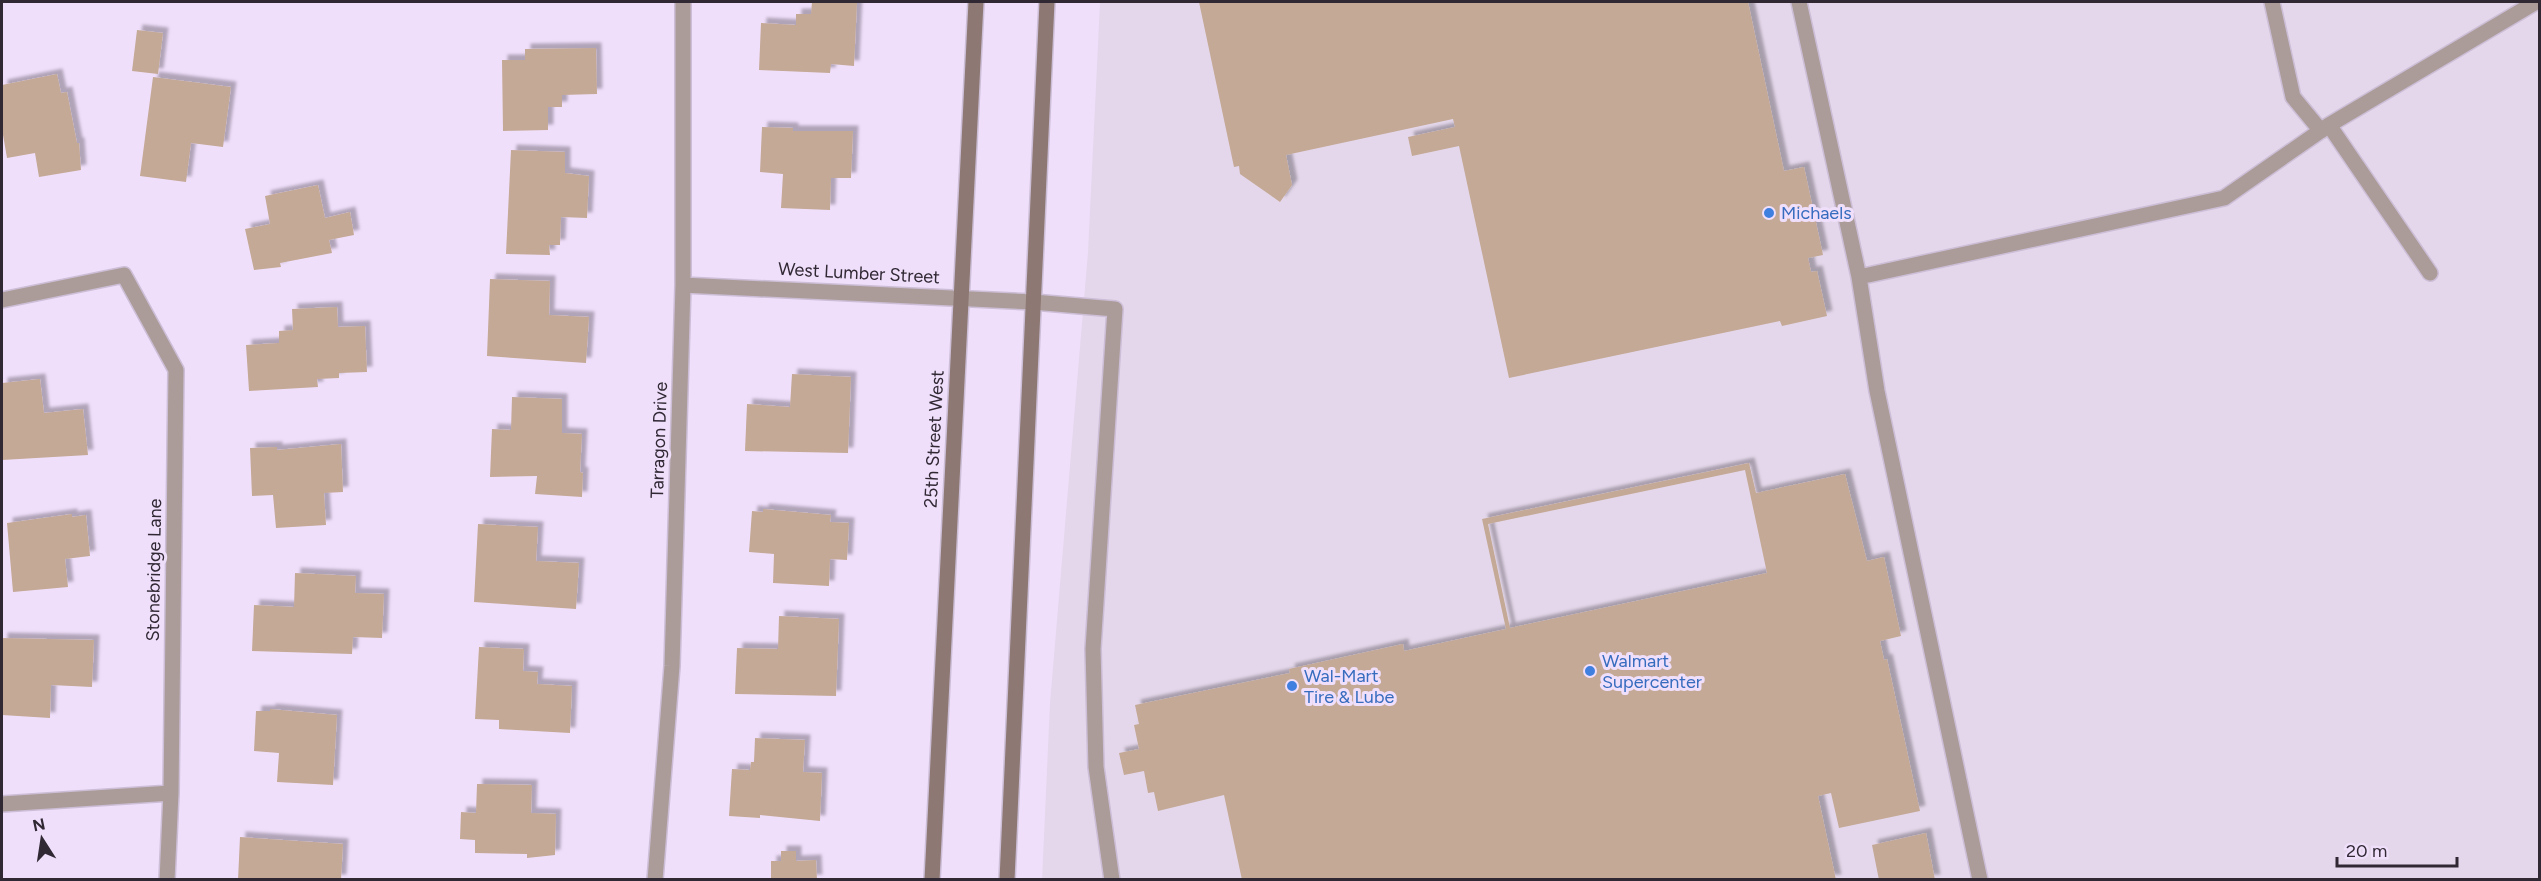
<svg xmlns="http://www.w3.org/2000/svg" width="2541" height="881" font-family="Figtree,sans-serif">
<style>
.commercial{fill:#e4d7eb}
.building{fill:#c4a996;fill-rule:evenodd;filter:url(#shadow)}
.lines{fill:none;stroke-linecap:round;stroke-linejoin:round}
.lane-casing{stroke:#cdbed7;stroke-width:18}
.street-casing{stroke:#cdbed7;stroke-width:18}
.secondary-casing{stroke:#cdbed7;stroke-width:18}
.lane{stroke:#ab9c99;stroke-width:15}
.street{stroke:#ab9c99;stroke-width:15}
.secondary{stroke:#8d7873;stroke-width:15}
.shop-dot{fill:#3f7fe0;stroke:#f0dffb;stroke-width:2}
.labels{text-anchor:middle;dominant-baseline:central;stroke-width:6;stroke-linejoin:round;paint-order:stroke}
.shop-label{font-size:18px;fill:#366cbe;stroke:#f0dffb;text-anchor:start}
.street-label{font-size:18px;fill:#302934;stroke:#f0dffb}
</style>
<defs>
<filter id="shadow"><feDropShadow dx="5.5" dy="-5.5" stdDeviation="1.5" flood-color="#0004"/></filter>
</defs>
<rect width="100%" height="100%" fill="#f0dffb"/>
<path class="commercial" d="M 1100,2 L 2539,2 L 2539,879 L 1042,880 L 1050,703 L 1088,252 Z"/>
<path class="building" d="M 812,2 L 857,2 L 854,66 L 831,64 L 830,73 L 759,70 L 761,23 L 796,25 L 796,14 L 811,14 Z
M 1199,2 L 1748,2 L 1784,171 L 1804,167 L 1823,255 L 1808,258 L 1811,272 L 1817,271 L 1827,316 L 1782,326 L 1780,321 L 1509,378 L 1459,146 L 1412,156 L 1408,137 L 1455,127 L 1453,119 L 1286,155 L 1292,185 L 1280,202 L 1240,174 L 1239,166 L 1234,167 Z
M 137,30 L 163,33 L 158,74 L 132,71 Z
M 596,48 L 597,94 L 562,95 L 562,107 L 548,107 L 548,130 L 503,131 L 502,60 L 525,60 L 525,49 Z
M 57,74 L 61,93 L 67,92 L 77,143 L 79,143 L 81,170 L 39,177 L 35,153 L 7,158 L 2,129 L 2,85 Z
M 153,77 L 231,87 L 223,147 L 191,143 L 186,182 L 140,176 Z
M 762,127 L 793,128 L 793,131 L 853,131 L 851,178 L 831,178 L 830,210 L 781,208 L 783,174 L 760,172 Z
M 511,150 L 565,152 L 565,173 L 589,176 L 587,218 L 561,217 L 560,245 L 549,245 L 550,255 L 506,254 Z
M 318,185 L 325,218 L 350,212 L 354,235 L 329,240 L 332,253 L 280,263 L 281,267 L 254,270 L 245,229 L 270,224 L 265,196 Z
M 490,279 L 550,281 L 549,315 L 589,317 L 586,363 L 487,356 Z
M 337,307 L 338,327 L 365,326 L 367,372 L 339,373 L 339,378 L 317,379 L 318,387 L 249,391 L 246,345 L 279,343 L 279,331 L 293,330 L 292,309 Z
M 792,374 L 851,377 L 848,453 L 745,451 L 747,404 L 790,407 Z
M 40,379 L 44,413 L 83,409 L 88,455 L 2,460 L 2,383 Z
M 512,397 L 562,399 L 562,433 L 582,434 L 580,472 L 583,473 L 582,497 L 535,494 L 537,476 L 490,477 L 492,429 L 511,430 Z
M 341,444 L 343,492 L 324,493 L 326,525 L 276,528 L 273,495 L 252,496 L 250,448 L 277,447 L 277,450 Z
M 1749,463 L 1756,493 L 1845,474 L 1867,561 L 1884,557 L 1901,636 L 1880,641 L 1884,660 L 1887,659 L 1920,811 L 1839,828 L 1831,793 L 1818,796 L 1836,880 L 1242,880 L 1224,795 L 1158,811 L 1154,792 L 1148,793 L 1144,771 L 1124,775 L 1119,753 L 1139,749 L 1134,725 L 1139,724 L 1135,705 L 1290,673 L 1289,669 L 1403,644 L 1404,651 L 1506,629 L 1482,519 ZM 1745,470 L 1767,573 L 1510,628 L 1488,524 Z
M 763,509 L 831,515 L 830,522 L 849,523 L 847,560 L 830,559 L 829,586 L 773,583 L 774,554 L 749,552 L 752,511 L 763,512 Z
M 72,514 L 72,517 L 86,515 L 90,556 L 65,559 L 68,587 L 13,592 L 7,523 Z
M 478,524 L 538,527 L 536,561 L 579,563 L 576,609 L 474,602 Z
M 295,573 L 356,576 L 355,593 L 384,594 L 382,638 L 353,637 L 352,654 L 252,651 L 254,605 L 294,607 Z
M 779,616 L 839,619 L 836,696 L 735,694 L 737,648 L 778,649 Z
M 2,638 L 94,640 L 92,687 L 51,685 L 50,718 L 2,715 Z
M 479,647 L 524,649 L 523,671 L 538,672 L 537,684 L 572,686 L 570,733 L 499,729 L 499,720 L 475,719 Z
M 270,709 L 337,715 L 333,785 L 277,782 L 279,753 L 254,751 L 256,711 L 270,711 Z
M 755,738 L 805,740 L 803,772 L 822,773 L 820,821 L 760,815 L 760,818 L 729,816 L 732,769 L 750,770 L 751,762 L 754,762 Z
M 477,784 L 532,785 L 531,813 L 556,814 L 555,855 L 527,858 L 527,854 L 475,853 L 475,840 L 460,839 L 461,812 L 476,813 Z
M 1926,833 L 1935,880 L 1879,880 L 1872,845 Z
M 240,837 L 343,844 L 341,880 L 238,880 Z
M 781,851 L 796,851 L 796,861 L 816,860 L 817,880 L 771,880 L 771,861 L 781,861 Z"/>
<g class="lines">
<defs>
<path id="lane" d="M 1799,2 L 1859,277 L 1877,391 L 1980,880
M 2272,2 L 2293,97 L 2321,131
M 2329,125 L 2430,273
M 1859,277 L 2224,198 L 2329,125 L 2536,2
M 1033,302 L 1115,309 L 1093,649 L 1096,767 L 1112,880"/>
<path id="street" d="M 683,285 L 1033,302
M 2,300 L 124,275 L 176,370 L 171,793 L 167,880
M 2,804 L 171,793
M 655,880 L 672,666 L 683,285 L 683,2"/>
<path id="secondary" d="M 932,880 L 976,2
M 1007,880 L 1047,2"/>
</defs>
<use href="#lane" class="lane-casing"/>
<use href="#street" class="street-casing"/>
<use href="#secondary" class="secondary-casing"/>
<use href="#lane" class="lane"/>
<use href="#street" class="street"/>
<use href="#secondary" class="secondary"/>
</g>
<g class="shop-dot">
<circle cx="1769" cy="213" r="6"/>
<circle cx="1590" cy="671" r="6"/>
<circle cx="1292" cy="686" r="6"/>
</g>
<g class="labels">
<g class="shop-label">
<text x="1781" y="213">Michaels</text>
<text x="1602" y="661">Walmart<tspan x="1602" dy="21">Supercenter</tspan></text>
<text x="1304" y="676">Wal-Mart<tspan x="1304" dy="21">Tire &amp; Lube</tspan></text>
</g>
<g class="street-label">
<text transform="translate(859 273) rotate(3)">West Lumber Street</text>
<text transform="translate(934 439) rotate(-87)">25th Street West</text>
<text transform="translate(659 440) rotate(-88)">Tarragon Drive</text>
<text transform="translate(154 570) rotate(-89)">Stonebridge Lane</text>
</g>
</g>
<rect width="2541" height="881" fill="none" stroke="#302934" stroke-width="6"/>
<g transform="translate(42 839) rotate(348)" stroke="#f0dffb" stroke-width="4.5" paint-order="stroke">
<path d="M0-4.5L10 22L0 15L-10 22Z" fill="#302934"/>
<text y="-9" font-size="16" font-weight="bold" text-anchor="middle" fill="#302934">N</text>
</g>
<path d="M2337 857v9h120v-9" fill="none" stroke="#302934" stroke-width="3"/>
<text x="2346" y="857" font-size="18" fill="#302934" stroke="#f0dffb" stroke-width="4.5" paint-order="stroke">20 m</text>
</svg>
